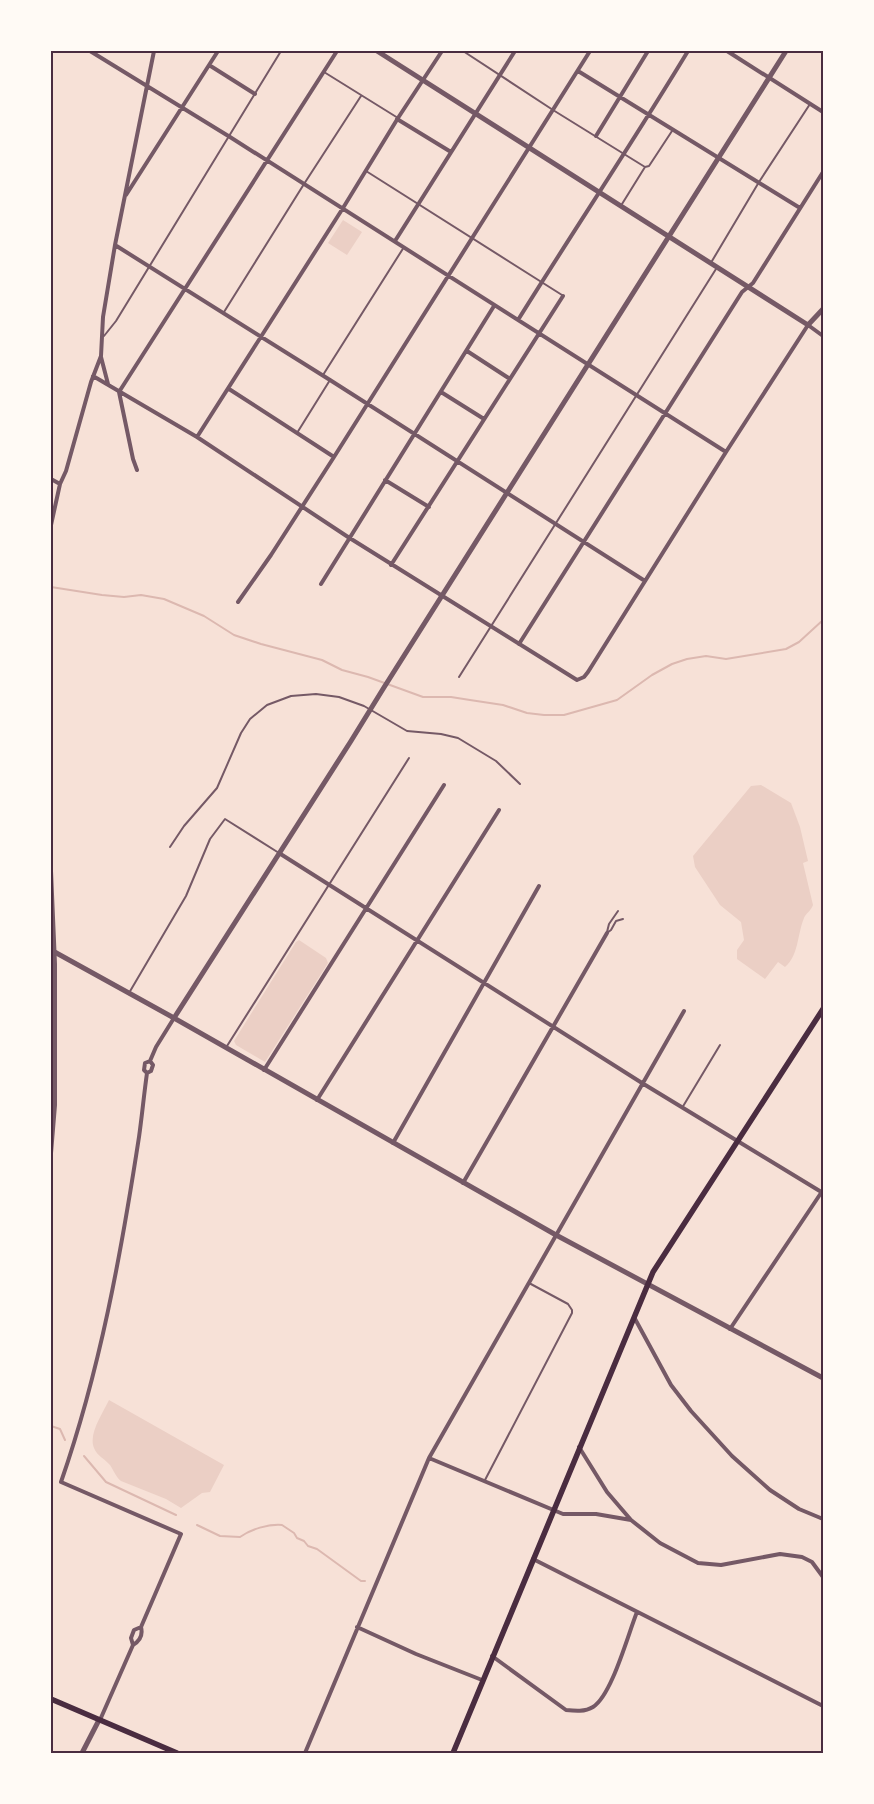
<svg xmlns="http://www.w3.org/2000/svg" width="874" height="1804" font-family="'Nunito Sans',sans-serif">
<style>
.green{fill:#ebcfc5}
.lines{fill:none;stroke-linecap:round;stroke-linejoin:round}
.stream{stroke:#dcb8b0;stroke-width:2}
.service{stroke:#755966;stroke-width:2}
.minor{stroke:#755966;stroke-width:4}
.tertiary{stroke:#755966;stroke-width:5}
.secondary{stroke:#4a2c40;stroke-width:5.5}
.neatline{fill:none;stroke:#4a2c40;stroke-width:2}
</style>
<rect width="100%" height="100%" fill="#f7e1d7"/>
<path class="green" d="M 343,220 L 362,232 L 347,255 L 328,243 Z
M 761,785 L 791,803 L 800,827 L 808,861 L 803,863 L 813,905 C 811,911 806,913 804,918 C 797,935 799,955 785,967 L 778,962 L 765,979 L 737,959 L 737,950 L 744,940 L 741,922 L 720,905 L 695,867 L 693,856 L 751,786 Z
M 299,940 L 326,958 L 328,963 L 265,1062 L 236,1045 L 234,1041 L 296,942 Z
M 109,1400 L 224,1465 L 210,1492 L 202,1493 L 181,1508 L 166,1499 L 121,1481 C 116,1477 114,1471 110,1465 C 105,1459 97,1456 94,1448 C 88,1434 103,1413 109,1400 Z"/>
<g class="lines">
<path class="stream" d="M 51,587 L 102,595 L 124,597 L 141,595 L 164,599 L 204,616 L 234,635 L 261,644 L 322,660 L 342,670 L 368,677 L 423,697 L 451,697 L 470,700 L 503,705 L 527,713 L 544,715 L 564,715 L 617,700 L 652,675 L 672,664 L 687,659 L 706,656 L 726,659 L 786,649 L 799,642 L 823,620
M 51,1426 L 60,1429 L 65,1440
M 84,1456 L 106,1482 L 176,1515
M 197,1525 L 220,1536 L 240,1537 C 251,1529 268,1524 282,1525 L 294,1533 L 297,1538 L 304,1541 L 308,1546 L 317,1549 L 361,1581 L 365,1581"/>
<path class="service" d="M 463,51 L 553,110 L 645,167
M 324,72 L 398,118
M 366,171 L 562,295
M 622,204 L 645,167 L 649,166 L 672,131
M 712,261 L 759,182 L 810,104
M 224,312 L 304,184 L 361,96
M 104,336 L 116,321 L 281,51
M 323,375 L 404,247
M 297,433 L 330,380
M 459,677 L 716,269
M 170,847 L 184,826 L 217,788 L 241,733 L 250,719 L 267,705 L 291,696 L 316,694 L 339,697 L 364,706 L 407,731 L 441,734 L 458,738 L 496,761 L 520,784
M 607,932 L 609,924 L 618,911
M 607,933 L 611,930 L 616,921 L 623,919
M 129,993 L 186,896 L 210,839 L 225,819 L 279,853
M 227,1046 L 409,758
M 682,1108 L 720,1045
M 485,1480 L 572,1313 L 572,1310 L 568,1304 L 529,1283"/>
<path class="minor" d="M 90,51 L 230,137 L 726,452
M 727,51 L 823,112
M 209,65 L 255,94
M 578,71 L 800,208
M 397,119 L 451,152
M 596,136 L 648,51
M 126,195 L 218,51
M 395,241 L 515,51
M 115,245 L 330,380 L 645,581
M 518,320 C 574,230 633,142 688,51
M 467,351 L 510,379
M 101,357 L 108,384
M 93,376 L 197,437 L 348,537 L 577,680 L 584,677 L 588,672 L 726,452 L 808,325 L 823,336
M 229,389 L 334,457
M 441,392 L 484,419
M 197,437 L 343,208 L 398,118 L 442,51
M 137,470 L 133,459 L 119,392 L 337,51
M 51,479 L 60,484
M 385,480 L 429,507
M 51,525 L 60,484 L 66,471 L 91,382 L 101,356 L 103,317 L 115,245 L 154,51
M 391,565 L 563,296
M 321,584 L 494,306
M 238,602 L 271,555 L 334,457 L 590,51
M 519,644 L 742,292 L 753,283 L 823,172
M 279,853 L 642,1083 L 823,1193
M 51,871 L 55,964 L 55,1105 L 51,1153
M 264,1070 L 444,785
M 147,1073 L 151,1071 L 153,1065 L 150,1061
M 317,1100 L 499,810
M 393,1143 L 539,886
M 463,1183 L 607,933
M 634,1317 L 671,1385 L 691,1411 L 732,1456 L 770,1490 L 799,1509 L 823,1519
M 730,1329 L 821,1193
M 579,1447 L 607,1492 L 631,1520
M 429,1458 L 563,1514 L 596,1514 L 631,1520 L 660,1543 L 698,1563 L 721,1565 L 780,1554 L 802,1557 L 812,1562 L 823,1577
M 533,1559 L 823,1706
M 357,1627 L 416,1654 L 482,1680
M 133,1645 L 131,1638 L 134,1630 L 141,1627
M 492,1656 L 566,1710 C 575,1711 585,1712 593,1707 C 612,1695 628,1634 637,1612
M 100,1720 L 133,1645 C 140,1641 143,1635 141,1627 L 181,1534 L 61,1482 C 100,1370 121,1254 139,1137 C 142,1116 144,1094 147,1073 L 144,1070 L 145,1063 L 150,1061 L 156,1047 L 174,1018
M 305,1753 L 429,1458 L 684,1011"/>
<path class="tertiary" d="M 377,51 L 808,325 L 823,309
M 51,950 L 174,1018 L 556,1235 L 823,1378
M 174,1018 L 351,741 L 383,689 L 786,51
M 82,1753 L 99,1720"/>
<path class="secondary" d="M 51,1699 L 177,1753
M 453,1753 L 653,1272 L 823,1009"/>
</g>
<rect width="874" height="1804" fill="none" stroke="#fffaf5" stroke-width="105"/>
<rect x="52" y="52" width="770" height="1700" class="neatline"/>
</svg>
